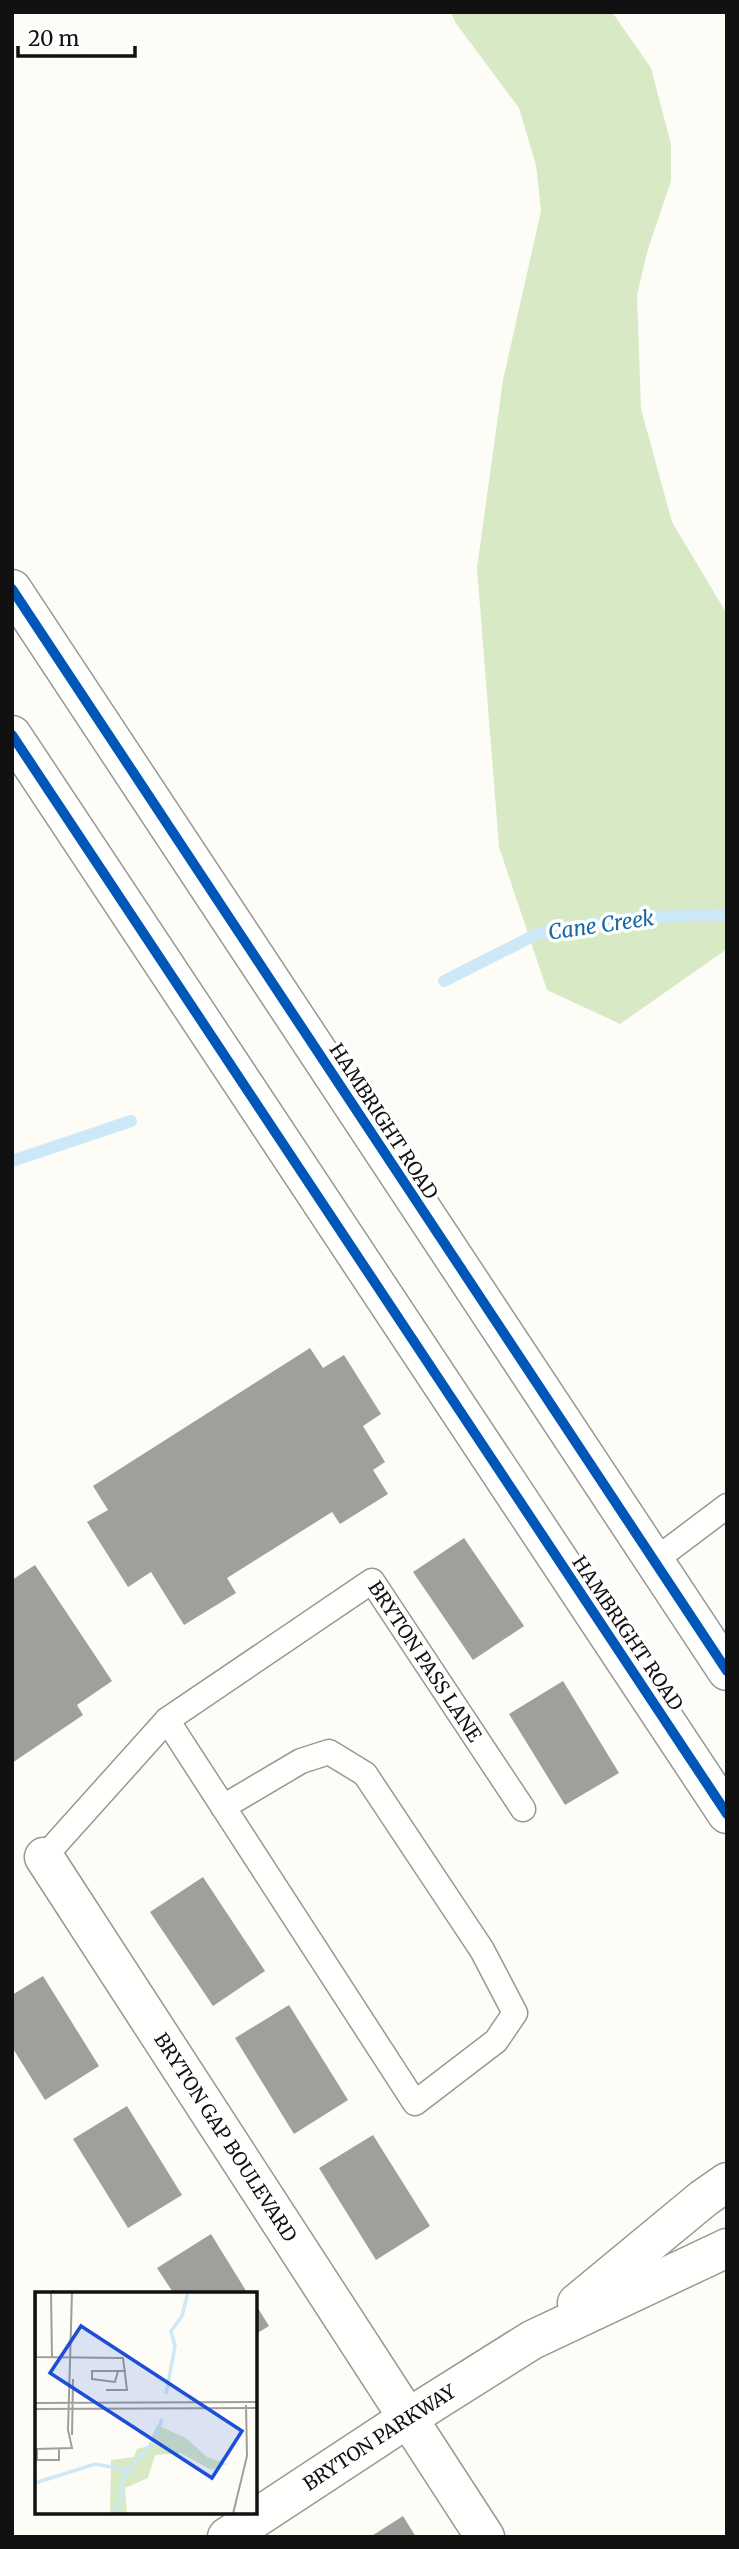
<svg xmlns="http://www.w3.org/2000/svg" width="739" height="2549" font-family="Merriweather,serif">
<style>
.forest{fill:#d8eac5}
.lines{fill:none;stroke-linecap:round;stroke-linejoin:round}
.stream{stroke:#cde8f7;stroke-width:12}
.building{fill:#a19f9c}
.service-casing{stroke:#979795;stroke-width:27}
.minor-casing{stroke:#979795;stroke-width:41}
.tertiary-casing{stroke:#979795;stroke-width:41}
.service{stroke:#fffffe;stroke-width:24}
.minor{stroke:#fffffe;stroke-width:38}
.tertiary{stroke:#fffffe;stroke-width:38}
.cycleway-casing{stroke:#fff;stroke-width:15}
.cycleway{stroke:#0057b8;stroke-width:10}
.labels{text-anchor:middle;dominant-baseline:central;stroke-width:7;stroke-linejoin:round;paint-order:stroke}
.street-label{font-size:19px;fill:#111;stroke:#fff}
.water-label{font-size:21px;font-style:italic;fill:#1768a6;stroke:#fff}
.inset-river{fill:none;stroke:#cde8f7;stroke-width:3.5}
.inset-road{fill:none;stroke:#9f9e9b;stroke-width:2}
.view{fill:#1d4ed8;fill-opacity:0.15;stroke:#1d4ed8;stroke-width:3.5}
.inset-edge{fill:none;stroke:#111;stroke-width:3.5}
</style>
<rect width="100%" height="100%" fill="#fdfcf7"/>
<path class="forest" d="M 451,12 L 612,12 L 651,68 L 671,144 L 671,181 L 648,249 L 637,295 L 641,409 L 672,522 L 727,614 L 727,949 L 620,1024 L 547,990 L 499,847 L 477,568 L 503,380 L 541,211 L 536,165 L 519,108 L 455,22 Z"/>
<g class="lines">
<path class="stream" d="M 444,981 L 537,934 L 635,917 L 727,915
M 12,1161 L 131,1121"/>
</g>
<path class="building" d="M 310,1348 L 323,1368 L 344,1355 L 381,1414 L 363,1426 L 385,1462 L 373,1470 L 388,1494 L 340,1524 L 332,1512 L 227,1578 L 236,1593 L 184,1625 L 151,1572 L 128,1587 L 87,1522 L 108,1510 L 93,1486 Z
M 464,1538 L 524,1626 L 473,1660 L 413,1572 Z
M 35,1565 L 112,1681 L 77,1705 L 83,1715 L 12,1763 L 12,1580 Z
M 563,1681 L 619,1773 L 565,1805 L 509,1714 Z
M 203,1877 L 265,1971 L 213,2006 L 150,1912 Z
M 43,1976 L 99,2066 L 45,2100 L 12,2047 L 12,1995 Z
M 289,2005 L 348,2100 L 294,2134 L 235,2038 Z
M 127,2106 L 182,2195 L 128,2228 L 73,2139 Z
M 373,2135 L 430,2226 L 376,2260 L 319,2168 Z
M 211,2234 L 248,2294 L 174,2294 L 157,2268 Z
M 256,2305 L 269,2326 L 256,2334 Z
M 403,2516 L 416,2537 L 370,2537 Z"/>
<g class="lines">
<defs>
<g id="service">
<path d="M 654,1561 L 727,1506"/>
<path d="M 167,1720 L 415,2103 L 496,2041 L 515,2013 L 482,1950 L 365,1774 L 329,1752 L 301,1761 L 223,1807"/>
<path id="s1" d="M 44,1857 L 167,1720 L 372,1581 L 523,1809"/>
</g>
<g id="minor">
<path id="s2" d="M 44,1857 L 485,2537"/>
<path d="M 577,2303 L 704,2198 L 727,2182"/>
<path id="s3" d="M 227,2537 L 408,2418 L 532,2340 L 727,2248"/>
</g>
<path id="tertiary" d="M 12,589 L 727,1671
M 12,735 L 727,1814"/>
</defs>
<use href="#service" class="service-casing"/>
<use href="#minor" class="minor-casing"/>
<use href="#tertiary" class="tertiary-casing"/>
<use href="#service" class="service"/>
<use href="#minor" class="minor"/>
<use href="#tertiary" class="tertiary"/>
<defs>
<path id="cycleway" d="M 12,589 L 727,1671
M 12,735 L 727,1814"/>
</defs>
<use href="#cycleway" class="cycleway-casing"/>
<use href="#cycleway" class="cycleway"/>
</g>
<g class="labels">
<g class="street-label">
<text transform="translate(384 1121) rotate(57)">HAMBRIGHT ROAD</text>
<text transform="translate(628 1633) rotate(56)">HAMBRIGHT ROAD</text>
<text stroke="none"><textPath href="#s1" startOffset="528">BRYTON PASS LANE</textPath></text>
<text stroke="none"><textPath href="#s2" startOffset="334">BRYTON GAP BOULEVARD</textPath></text>
<text stroke="none"><textPath href="#s3" startOffset="182">BRYTON PARKWAY</textPath></text>
</g>
<g class="water-label">
<text transform="translate(601 925) rotate(-8)">Cane Creek</text>
</g>
</g>
<g transform="translate(35 2292)">
<rect width="222" height="222" fill="#fdfcf7"/>
<path d="M 122,133 L 151,146 L 172,165 L 192,172 L 176,178 L 146,161 L 120,163 L 113,186 L 90,196 L 92,222 L 75,222 L 76,168 L 99,165 L 102,157 L 113,154 Z" fill="#d8eac5"/>
<path class="inset-river" d="M 131,102 L 140,54 L 136,39 L 147,24 L 153,0M 0,191 L 60,172 L 92,178M 77,222 L 85,212 L 88,186 L 120,147 L 127,127"/>
<path class="inset-road" d="M 1,0 L 1,65M 16,0 L 17,66M 0,65 L 88,66 L 92,98 L 71,98M 83,79 L 80,90 L 57,87 L 57,79 L 91,79M 0,111 L 223,110M 0,117 L 223,116M 37,143 L 38,87M 0,157 L 37,156 L 33,138 L 37,0M 2,157 L 2,168 L 24,168 L 24,156M 198,222 L 212,164 L 211,113"/>
<path class="view" d="M 46,34 L 207,139 L 177,186 L 15,81 Z"/>
<rect width="222" height="222" class="inset-edge"/>
</g>
<rect width="739" height="2549" fill="none" stroke="#111111" stroke-width="28"/>
<path d="M18 46v10h117v-10" fill="none" stroke="#111111" stroke-width="3.5"/>
<text x="28" y="46" font-size="21" fill="#111111" stroke="#ffffff" stroke-width="5" paint-order="stroke">20 m</text>
</svg>
